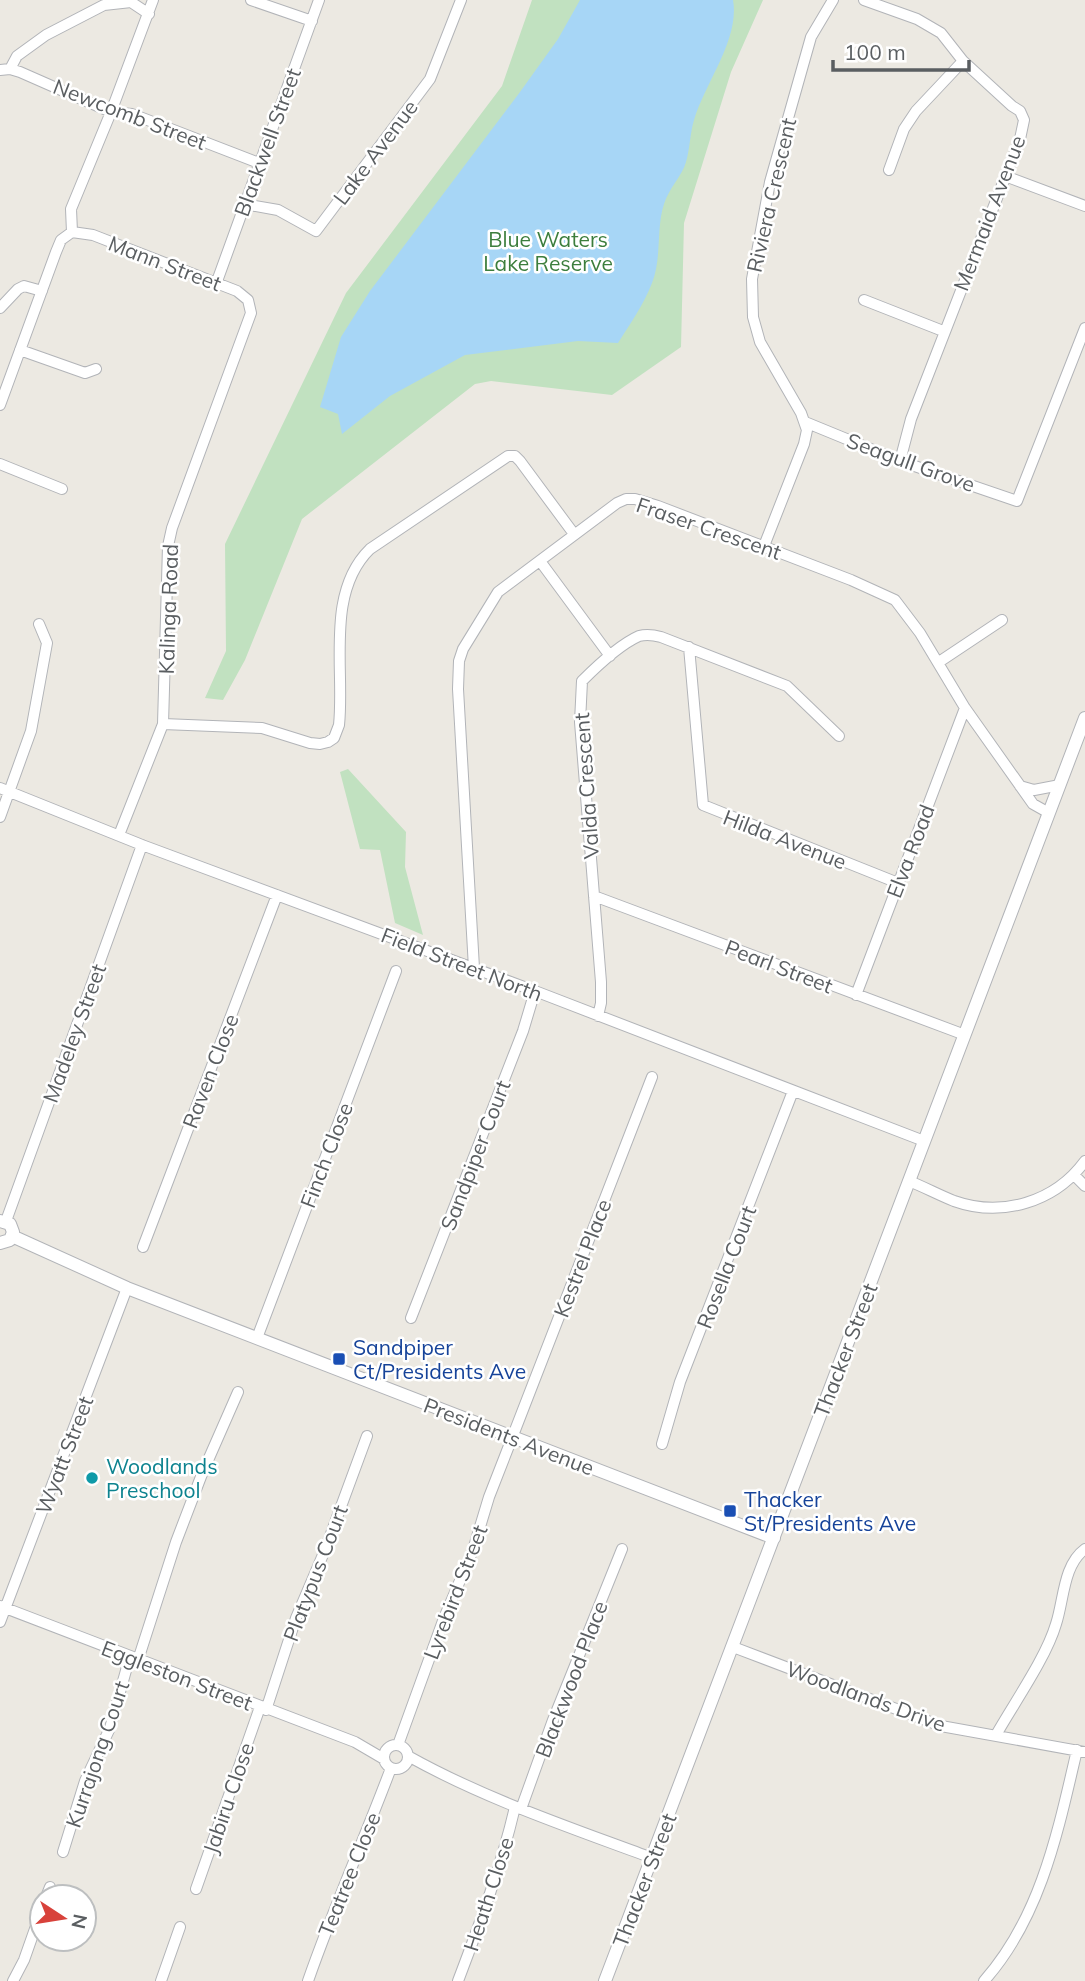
<svg xmlns="http://www.w3.org/2000/svg" width="1085" height="1981" font-family="Mulish,sans-serif">
<style>
.green{fill:#c1e1c0}
.water{fill:#a7d6f6}
.lines{fill:none;stroke-linecap:round;stroke-linejoin:round}
.minor-casing{stroke:#b2b4b8;stroke-width:12}
.tertiary-casing{stroke:#b2b4b8;stroke-width:14}
.minor{stroke:#fff;stroke-width:10}
.tertiary{stroke:#fff;stroke-width:12}
.transit-dot{fill:#1a4fb4;stroke:#fff;stroke-width:2.5}
.culture-dot{fill:#0f9aa8;stroke:#fff;stroke-width:2.5}
.labels{text-anchor:middle;dominant-baseline:central;stroke-width:5;stroke-linejoin:round;paint-order:stroke}
.street-label{font-size:21px;fill:#5a5e61;stroke:#fff}
.park-label{font-size:21px;fill:#3c7e3d;stroke:#fff}
.transit-label{font-size:21px;fill:#164399;stroke:#fff;text-anchor:start}
.culture-label{font-size:21px;fill:#0d838f;stroke:#fff;text-anchor:start}
</style>
<rect width="100%" height="100%" fill="#ece9e2"/>
<path class="green" d="M 532,0 L 763,0 L 731,72 L 684,223 L 681,347 L 612,395 L 491,381 L 475,384 L 302,519 L 245,660 L 223,700 L 205,698 L 226,651 L 225,544 L 346,293 L 502,86 Z
M 348,769 L 406,832 L 405,867 L 423,935 L 395,923 L 380,850 L 360,849 L 340,772 Z"/>
<path class="water" d="M 580,0 L 733,0 C 740,39 705,83 694,120 C 690,133 690,148 686,162 C 682,176 669,188 664,204 C 656,228 662,258 652,283 C 644,304 630,324 618,343 L 578,341 L 465,355 L 390,396 L 342,434 L 338,414 L 320,407 L 341,337 L 370,291 L 520,92 L 558,39 Z"/>
<g class="lines">
<defs>
<path id="minor" d="M 251,0 L 312,21
M 864,0 L 917,19 L 941,33 L 963,61 L 1012,106 L 1020,111 L 1024,120 L 1020,139 L 911,419 L 900,461
M 10,69 L 17,56 L 46,35 L 104,5 L 131,2 L 149,14
M 0,70 L 10,69 L 20,72 L 111,112 L 132,114 L 259,163
M 889,170 L 904,129 L 916,111 L 963,61
M 1005,176 L 1085,206
M 244,204 L 278,210 L 316,231 L 430,79 L 461,0
M 72,232 L 93,235 L 237,291 L 248,300 L 251,313 L 172,528 L 168,546 L 163,724 L 119,835
M 72,232 L 71,209 L 111,112 L 153,0
M 216,284 L 319,0
M 864,300 L 943,331
M 0,308 L 18,289 L 24,286 L 42,291
M 20,350 L 85,373 L 96,369
M 0,405 L 56,252 L 61,240 L 72,232
M 805,422 L 900,461 L 1017,501 L 1085,328
M 0,464 L 62,489
M 764,546 L 804,444 L 807,430 L 801,413 L 760,342 L 753,317 L 752,279 L 770,182 L 811,37 L 833,0
M 540,561 L 610,656
M 689,647 L 703,805 L 898,883
M 939,662 L 1002,620
M 163,724 L 262,728 L 310,743 L 320,744 L 328,742 L 334,738 L 339,725 C 345,669 325,593 370,549 L 508,456 L 515,456 L 520,461 L 574,534
M 1020,786 L 1034,790 L 1060,785
M 0,788 L 142,845 L 535,991 L 924,1141
M 0,817 L 31,731 L 47,643 L 39,624
M 594,896 L 965,1035
M 474,968 L 458,689 L 459,661 L 463,649 L 498,592 L 617,503 L 626,499 L 635,499 L 658,506 L 851,580 L 895,600 L 920,633 L 965,708 L 1033,804 L 1049,813
M 856,995 L 965,708
M 598,1016 L 601,1003 L 601,982 L 580,722 L 582,681 C 596,667 621,644 639,636 C 646,634 654,635 661,637 L 787,686 L 839,736
M 1074,1175 L 1085,1186
M 909,1181 C 924,1187 939,1195 954,1201 C 1002,1218 1055,1202 1085,1161
M 6,1221 L 142,845
M 143,1247 L 277,895
M 411,1318 L 523,1031 L 535,991
M 257,1338 L 396,971
M 662,1444 L 680,1382 L 793,1091
M 0,1606 L 355,1742 L 384,1759
M 0,1622 L 127,1288
M 733,1647 L 941,1726 L 1085,1752
M 138,1660 L 176,1542 L 202,1474 L 238,1392
M 266,1710 L 296,1618 L 325,1550 L 367,1436
M 996,1735 C 1014,1703 1046,1658 1056,1624 C 1064,1600 1063,1565 1085,1549
M 398,1745 L 444,1618 L 473,1550 L 489,1497 L 512,1438 L 652,1077
M384 1757a12 12 0 1 1 24 0a12 12 0 1 1-24 0Z
M 408,1756 C 485,1799 569,1827 652,1858
M 521,1809 L 553,1720 L 622,1549
M 63,1852 L 85,1781 L 110,1728 L 130,1656
M 196,1889 L 260,1707
M 46,1897 L 50,1887
M 13,1981 L 24,1960 L 42,1909
M 161,1981 L 180,1927
M 308,1981 C 333,1909 364,1840 391,1768
M 458,1981 C 480,1923 501,1867 515,1807
M 984,1981 C 1041,1917 1058,1831 1077,1750"/>
<path id="tertiary" d="M 0,1221 L 10,1224 L 13,1232 L 10,1240 L 0,1243
M 12,1236 L 127,1288 L 774,1538
M 605,1981 L 1085,718"/>
</defs>
<use href="#minor" class="minor-casing"/>
<use href="#tertiary" class="tertiary-casing"/>
<use href="#minor" class="minor"/>
<use href="#tertiary" class="tertiary"/>
</g>
<g class="transit-dot">
<rect x="332" y="1352" width="14" height="14" rx="3.5"/>
<rect x="723" y="1504" width="14" height="14" rx="3.5"/>
</g>
<circle class="culture-dot" cx="92" cy="1478" r="7"/>
<g class="labels">
<g class="street-label">
<text transform="translate(130 114) rotate(21)">Newcomb Street</text>
<text transform="translate(267 142) rotate(-70)">Blackwell Street</text>
<text transform="translate(375 152) rotate(-53)">Lake Avenue</text>
<text transform="translate(771 195) rotate(-77)">Riviera Crescent</text>
<text transform="translate(989 213) rotate(-69)">Mermaid Avenue</text>
<text transform="translate(165 263) rotate(21)">Mann Street</text>
<text transform="translate(911 462) rotate(20)">Seagull Grove</text>
<text transform="translate(709 528) rotate(19)">Fraser Crescent</text>
<text transform="translate(168 609) rotate(-88)">Kalinga Road</text>
<text transform="translate(586 786) rotate(-94)">Valda Crescent</text>
<text transform="translate(785 839) rotate(21)">Hilda Avenue</text>
<text transform="translate(910 851) rotate(-69)">Elva Road</text>
<text transform="translate(462 964) rotate(21)">Field Street North</text>
<text transform="translate(779 966) rotate(21)">Pearl Street</text>
<text transform="translate(74 1033) rotate(-70)">Madeley Street</text>
<text transform="translate(210 1071) rotate(-69)">Raven Close</text>
<text transform="translate(326 1155) rotate(-69)">Finch Close</text>
<text transform="translate(475 1155) rotate(-69)">Sandpiper Court</text>
<text transform="translate(582 1258) rotate(-69)">Kestrel Place</text>
<text transform="translate(726 1267) rotate(-69)">Rosella Court</text>
<text transform="translate(845 1350) rotate(-69)">Thacker Street</text>
<text transform="translate(509 1436) rotate(21)">Presidents Avenue</text>
<text transform="translate(64 1455) rotate(-69)">Wyatt Street</text>
<text transform="translate(315 1573) rotate(-69)">Platypus Court</text>
<text transform="translate(455 1592) rotate(-69)">Lyrebird Street</text>
<text transform="translate(177 1675) rotate(21)">Eggleston Street</text>
<text transform="translate(571 1679) rotate(-69)">Blackwood Place</text>
<text transform="translate(866 1696) rotate(20)">Woodlands Drive</text>
<text transform="translate(97 1754) rotate(-71)">Kurrajong Court</text>
<text transform="translate(228 1798) rotate(-71)">Jabiru Close</text>
<text transform="translate(349 1874) rotate(-68)">Teatree Close</text>
<text transform="translate(644 1880) rotate(-69)">Thacker Street</text>
<text transform="translate(488 1894) rotate(-72)">Heath Close</text>
</g>
<g class="park-label">
<text x="548" y="239">Blue Waters<tspan x="548" dy="24">Lake Reserve</tspan></text>
</g>
<g class="transit-label">
<text x="353" y="1347">Sandpiper<tspan x="353" dy="24">Ct/Presidents Ave</tspan></text>
<text x="744" y="1499">Thacker<tspan x="744" dy="24">St/Presidents Ave</tspan></text>
</g>
<g class="culture-label">
<text x="106" y="1466">Woodlands<tspan x="106" dy="24">Preschool</tspan></text>
</g>
</g>
<g transform="translate(63 1918) rotate(102)"><circle r="33" fill="#ffffff" stroke="#bdbfc0" stroke-width="2"/>
<path d="M0-5L12 26L0 18L-12 26Z" fill="#d8423b"/>
<text y="-10" font-size="19" font-weight="bold" text-anchor="middle" fill="#5a5e61">N</text>
</g>
<path d="M833 60v10h136v-10" fill="none" stroke="#5a5e61" stroke-width="3.5"/>
<text x="844" y="60" font-size="21" fill="#5a5e61" stroke="#ffffff" stroke-width="5" paint-order="stroke">100 m</text>
</svg>
